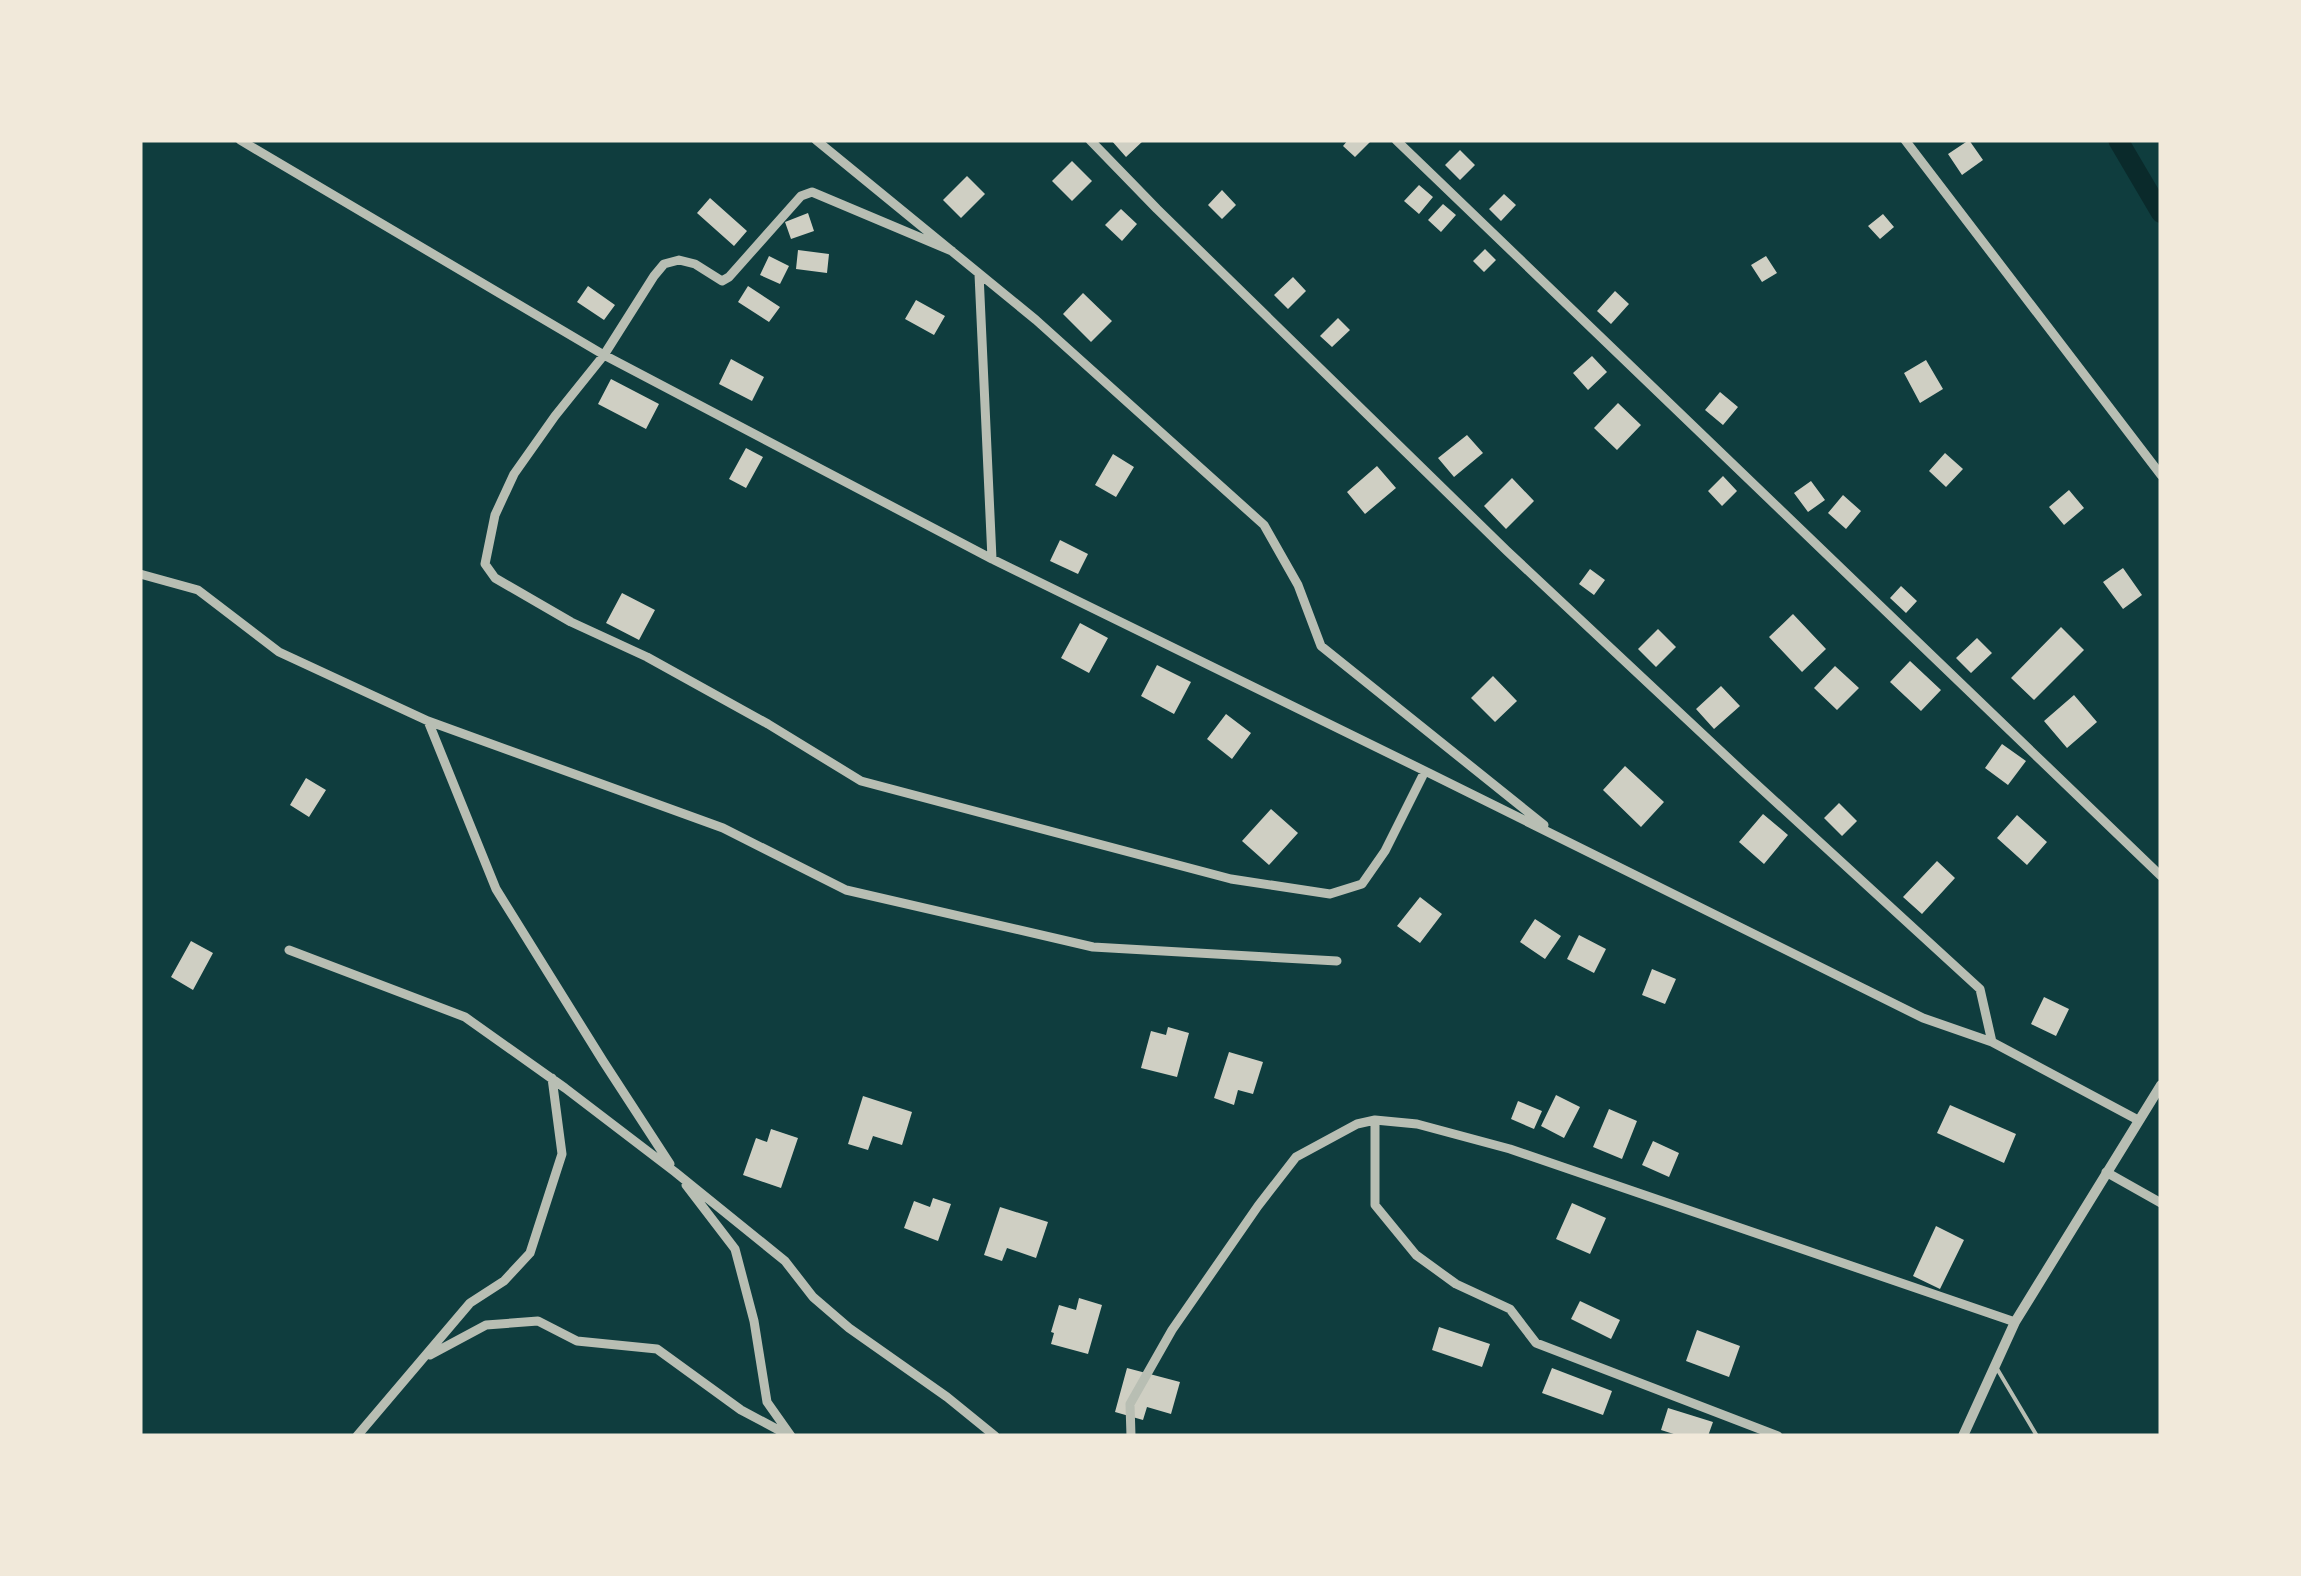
<svg xmlns="http://www.w3.org/2000/svg" width="2301" height="1576" font-family="'Noto Sans',sans-serif">
<style>
.lines{fill:none;stroke-linecap:round;stroke-linejoin:round}
.canal{stroke:#0a2a2b;stroke-width:20}
.building{fill:#cfcfc3}
.service{stroke:#b8beb3;stroke-width:4}
.minor{stroke:#b8beb3;stroke-width:9}
.tertiary{stroke:#b8beb3;stroke-width:10}
</style>
<rect width="100%" height="100%" fill="#0f3d3e"/>
<g class="lines">
<path class="canal" d="M 2118,140 L 2161,213"/>
</g>
<path class="building" d="M 1111,140 L 1144,140 L 1126,157 Z
M 1348,140 L 1372,140 L 1355,157 L 1343,146 Z
M 1969,140 L 1983,160 L 1962,175 L 1948,154 Z
M 1460,150 L 1475,165 L 1460,180 L 1445,165 Z
M 1072,161 L 1092,181 L 1072,201 L 1052,181 Z
M 967,176 L 985,194 L 961,218 L 943,200 Z
M 1419,185 L 1433,197 L 1419,214 L 1404,201 Z
M 1222,190 L 1236,205 L 1222,219 L 1208,205 Z
M 1504,194 L 1516,205 L 1501,221 L 1489,209 Z
M 710,198 L 747,231 L 734,246 L 697,213 Z
M 1443,204 L 1456,215 L 1441,232 L 1428,220 Z
M 1121,209 L 1137,224 L 1122,241 L 1105,225 Z
M 808,213 L 814,231 L 791,239 L 785,222 Z
M 1883,214 L 1894,227 L 1880,239 L 1868,226 Z
M 1485,249 L 1496,260 L 1484,272 L 1473,261 Z
M 798,250 L 829,254 L 827,273 L 796,269 Z
M 769,256 L 789,266 L 780,284 L 760,275 Z
M 1766,256 L 1777,273 L 1762,282 L 1751,265 Z
M 1293,277 L 1306,291 L 1288,309 L 1274,295 Z
M 588,286 L 615,305 L 604,320 L 577,302 Z
M 748,286 L 780,307 L 769,322 L 738,302 Z
M 1615,291 L 1629,304 L 1611,324 L 1597,311 Z
M 1083,293 L 1112,321 L 1091,342 L 1063,314 Z
M 916,300 L 945,316 L 934,335 L 905,319 Z
M 1338,318 L 1350,330 L 1332,347 L 1320,336 Z
M 1592,356 L 1607,372 L 1588,390 L 1573,373 Z
M 731,359 L 764,377 L 752,401 L 719,384 Z
M 1926,360 L 1943,389 L 1920,403 L 1904,373 Z
M 611,379 L 659,404 L 646,429 L 598,404 Z
M 1720,392 L 1738,407 L 1723,425 L 1705,410 Z
M 1618,403 L 1641,425 L 1617,450 L 1594,428 Z
M 1467,435 L 1483,453 L 1454,477 L 1438,458 Z
M 746,448 L 763,457 L 746,488 L 729,479 Z
M 1945,453 L 1963,469 L 1946,487 L 1929,471 Z
M 1113,454 L 1134,467 L 1116,497 L 1095,485 Z
M 1377,466 L 1396,488 L 1365,514 L 1347,492 Z
M 1723,476 L 1737,491 L 1722,506 L 1708,491 Z
M 1512,478 L 1534,501 L 1506,529 L 1484,506 Z
M 1811,481 L 1825,500 L 1808,512 L 1794,493 Z
M 2069,490 L 2084,508 L 2064,525 L 2049,507 Z
M 1843,495 L 1861,511 L 1846,529 L 1828,513 Z
M 1060,540 L 1088,554 L 1078,574 L 1050,561 Z
M 2123,568 L 2142,595 L 2123,609 L 2103,582 Z
M 1590,569 L 1605,580 L 1594,595 L 1579,584 Z
M 1901,586 L 1917,601 L 1906,613 L 1890,598 Z
M 622,593 L 655,610 L 639,640 L 606,623 Z
M 1793,614 L 1826,649 L 1802,672 L 1769,637 Z
M 1080,623 L 1108,638 L 1089,673 L 1061,658 Z
M 2061,627 L 2084,650 L 2034,700 L 2011,678 Z
M 1658,629 L 1676,647 L 1656,667 L 1638,649 Z
M 1977,638 L 1992,653 L 1971,673 L 1956,658 Z
M 1910,661 L 1941,690 L 1921,711 L 1890,682 Z
M 1157,665 L 1191,682 L 1174,714 L 1141,696 Z
M 1835,666 L 1859,688 L 1837,710 L 1814,688 Z
M 1493,676 L 1517,701 L 1495,722 L 1471,698 Z
M 1721,686 L 1740,706 L 1714,729 L 1696,709 Z
M 2074,695 L 2097,722 L 2067,748 L 2044,721 Z
M 1226,714 L 1251,733 L 1232,759 L 1207,739 Z
M 2002,744 L 2026,761 L 2008,785 L 1985,768 Z
M 1625,766 L 1664,802 L 1641,827 L 1603,790 Z
M 306,778 L 326,790 L 309,817 L 290,805 Z
M 1839,803 L 1857,821 L 1842,836 L 1824,818 Z
M 1271,809 L 1298,833 L 1269,865 L 1242,841 Z
M 1763,814 L 1788,835 L 1764,864 L 1739,842 Z
M 2017,815 L 2047,842 L 2027,865 L 1997,838 Z
M 1937,861 L 1955,878 L 1922,914 L 1903,897 Z
M 1420,897 L 1442,914 L 1420,943 L 1397,926 Z
M 1535,919 L 1561,936 L 1545,959 L 1520,942 Z
M 1579,935 L 1606,949 L 1594,973 L 1567,959 Z
M 191,941 L 213,953 L 193,990 L 171,977 Z
M 1652,969 L 1676,979 L 1665,1004 L 1642,995 Z
M 2044,997 L 2069,1009 L 2056,1036 L 2031,1024 Z
M 1168,1027 L 1189,1033 L 1177,1077 L 1141,1068 L 1151,1031 L 1166,1035 Z
M 1229,1052 L 1263,1062 L 1253,1094 L 1238,1090 L 1234,1105 L 1214,1098 Z
M 1556,1095 L 1580,1107 L 1564,1138 L 1541,1126 Z
M 863,1096 L 912,1112 L 902,1145 L 873,1136 L 868,1150 L 848,1144 Z
M 1518,1101 L 1542,1111 L 1534,1129 L 1511,1119 Z
M 1950,1105 L 2016,1134 L 2004,1163 L 1937,1133 Z
M 1609,1109 L 1637,1121 L 1622,1159 L 1593,1147 Z
M 771,1129 L 798,1138 L 781,1188 L 743,1175 L 756,1138 L 767,1142 Z
M 1653,1141 L 1679,1153 L 1669,1177 L 1642,1165 Z
M 933,1198 L 951,1204 L 938,1241 L 904,1228 L 914,1201 L 930,1207 Z
M 1572,1203 L 1606,1218 L 1590,1254 L 1556,1239 Z
M 1000,1207 L 1048,1222 L 1036,1258 L 1007,1248 L 1002,1261 L 984,1255 Z
M 1936,1226 L 1964,1240 L 1940,1289 L 1913,1276 Z
M 1079,1298 L 1102,1305 L 1088,1354 L 1051,1344 L 1054,1333 L 1051,1332 L 1059,1305 L 1076,1310 Z
M 1580,1301 L 1620,1320 L 1611,1339 L 1571,1319 Z
M 1439,1327 L 1490,1344 L 1482,1367 L 1432,1350 Z
M 1697,1330 L 1740,1346 L 1729,1377 L 1686,1361 Z
M 1127,1368 L 1180,1382 L 1171,1414 L 1147,1407 L 1143,1420 L 1115,1412 Z
M 1552,1368 L 1612,1391 L 1603,1415 L 1542,1393 Z
M 1668,1408 L 1713,1422 L 1708,1436 L 1680,1436 L 1661,1430 Z"/>
<g class="lines">
<path class="service" d="M 1996,1367 L 2037,1436"/>
<path class="minor" d="M 240,140 L 604,355 L 992,559 L 1425,771 L 1923,1018 L 1992,1042
M 816,140 L 1036,320 L 1264,525 L 1298,585 L 1321,646 L 1544,825
M 1090,140 L 1157,209 L 1507,551 L 1742,771 L 1980,989 L 1992,1042 L 2138,1120
M 1396,140 L 2161,876
M 1905,140 L 2161,475
M 952,251 L 812,192 L 801,196 L 729,277 L 722,281 L 695,264 L 679,260 L 664,264 L 654,276 L 604,355 L 555,416 L 514,474 L 495,515 L 485,564 L 495,578 L 571,622 L 647,657 L 768,724 L 861,781 L 1231,879 L 1330,894 L 1362,884 L 1385,851 L 1425,771
M 979,274 L 992,559
M 140,574 L 198,590 L 279,652 L 428,721 L 723,828 L 846,890 L 1093,947 L 1337,961
M 428,721 L 496,889 L 603,1061 L 670,1164
M 289,950 L 465,1017 L 565,1088 L 675,1172 L 785,1261 L 813,1297 L 849,1328 L 947,1397 L 995,1436
M 1375,1120 L 1375,1205 L 1416,1255 L 1456,1284 L 1510,1309 L 1536,1343 L 1778,1436
M 2106,1172 L 2161,1203
M 686,1185 L 735,1249 L 754,1321 L 767,1402 L 791,1436
M 430,1355 L 486,1325 L 538,1321 L 577,1341 L 657,1349 L 741,1410 L 786,1434
M 357,1436 L 470,1303 L 504,1281 L 530,1253 L 562,1154 L 552,1078
M 1131,1436 L 1130,1404 L 1172,1330 L 1258,1206 L 1296,1157 L 1357,1124 L 1375,1120 L 1417,1124 L 1510,1149 L 2015,1322"/>
<path class="tertiary" d="M 1963,1436 L 2015,1322 L 2161,1085"/>
</g>
<rect width="2301" height="1576" fill="none" stroke="#f1e9da" stroke-width="285"/>
</svg>
